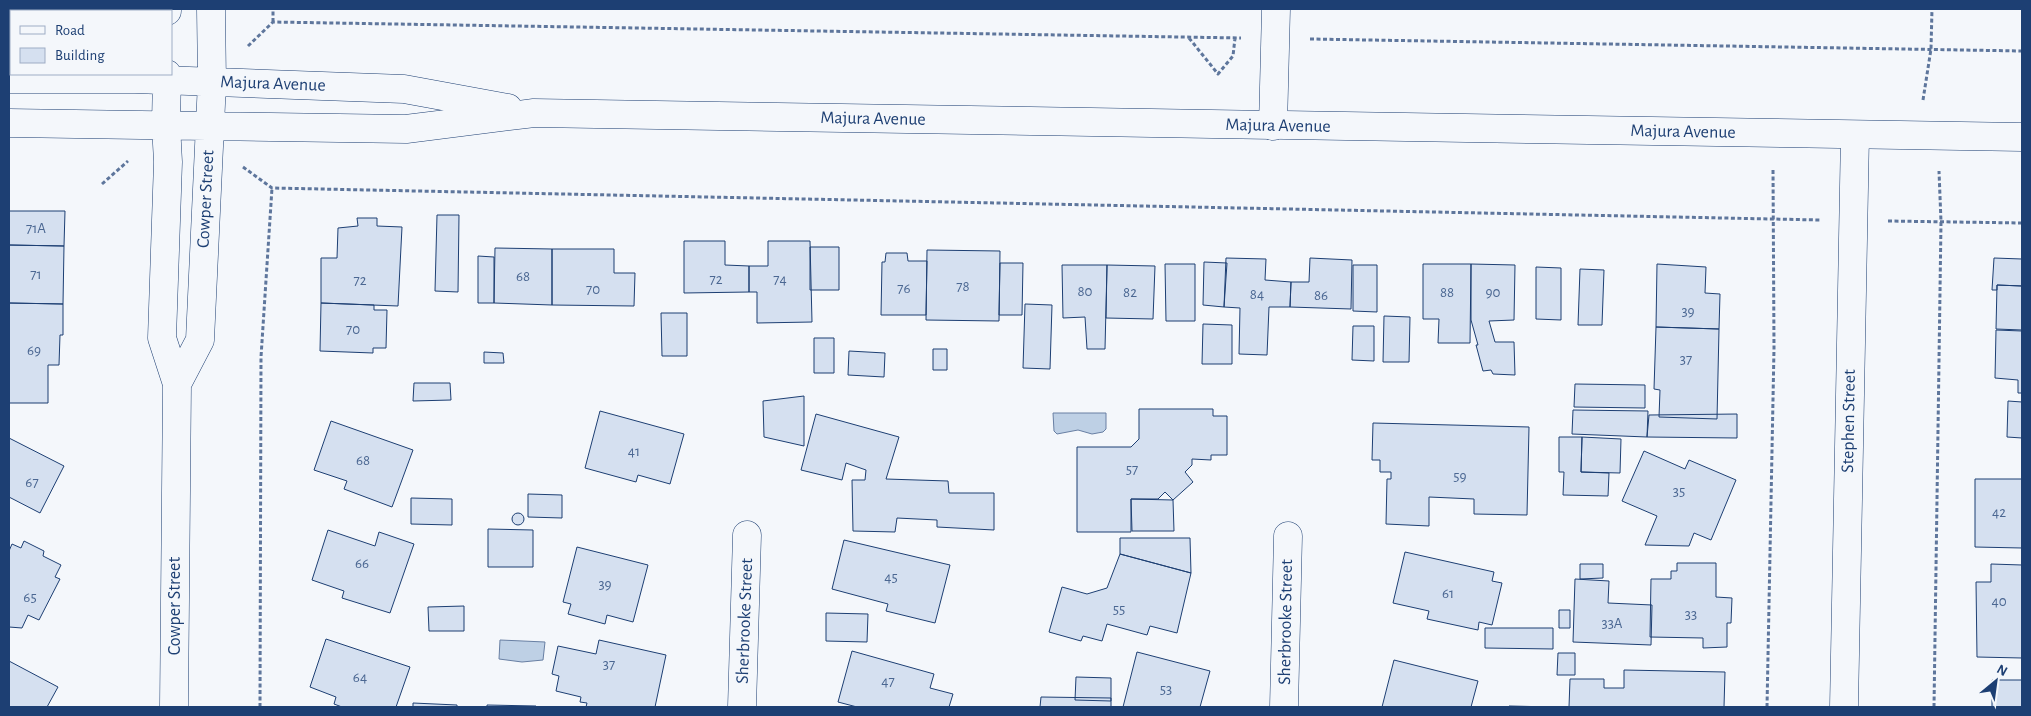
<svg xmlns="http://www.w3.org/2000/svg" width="2031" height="716" font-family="'Alegreya Sans',sans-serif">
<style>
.water{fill:#bed0e5;stroke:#687fa3}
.building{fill:#d5e0f0;stroke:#1d3f73}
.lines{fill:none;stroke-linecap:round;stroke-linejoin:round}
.street-casing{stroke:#1d3f73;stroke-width:29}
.secondary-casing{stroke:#1d3f73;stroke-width:29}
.path{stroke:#5e769c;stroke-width:3;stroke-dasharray:4 2.5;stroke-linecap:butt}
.street{stroke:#f4f7fb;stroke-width:28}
.secondary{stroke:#f4f7fb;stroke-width:28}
.labels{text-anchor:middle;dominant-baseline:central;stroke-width:4;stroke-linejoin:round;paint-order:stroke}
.number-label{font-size:15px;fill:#4b6792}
.street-label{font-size:18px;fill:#1d3f73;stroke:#f4f7fb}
</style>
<rect width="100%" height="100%" fill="#f4f7fb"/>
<path class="water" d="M 1053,413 L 1106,413 L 1106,429 L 1103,432 L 1092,434 L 1078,430 L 1057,434 L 1054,431 Z
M 500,640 L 545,642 L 543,660 L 522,662 L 499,659 Z"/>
<path class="building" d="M 9,211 L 65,211 L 64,246 L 9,245 Z
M 437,215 L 459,215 L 458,292 L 435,291 Z
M 357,218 L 377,218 L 377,226 L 402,227 L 398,306 L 321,303 L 321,258 L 337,258 L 338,228 L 358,226 Z
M 684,241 L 725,241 L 725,265 L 749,266 L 749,292 L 684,293 Z
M 768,241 L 810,241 L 812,322 L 757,323 L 757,292 L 749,292 L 749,266 L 768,266 Z
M 9,245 L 64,246 L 63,304 L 9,303 Z
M 810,247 L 839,247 L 839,290 L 810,290 Z
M 495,248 L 552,249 L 552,305 L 494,303 Z
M 552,249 L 614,249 L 614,273 L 635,273 L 634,306 L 552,305 Z
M 927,250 L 1000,251 L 999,321 L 926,320 Z
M 886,253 L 907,253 L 908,261 L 927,261 L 926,315 L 881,315 L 882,262 L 885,262 Z
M 478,256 L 494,257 L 494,303 L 478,303 Z
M 1226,258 L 1266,259 L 1265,280 L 1291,282 L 1290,307 L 1269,307 L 1267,355 L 1239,354 L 1240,308 L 1224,307 Z
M 1310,258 L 1352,260 L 1351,309 L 1290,307 L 1291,282 L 1309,282 Z
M 1994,258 L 2022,259 L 2022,286 L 1997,285 L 1997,290 L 1992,290 Z
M 1204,262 L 1227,263 L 1224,307 L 1203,305 Z
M 1000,263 L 1023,263 L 1022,315 L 999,315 Z
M 1165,264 L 1195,264 L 1195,321 L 1166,321 Z
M 1423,264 L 1471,264 L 1470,343 L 1438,343 L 1439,319 L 1423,319 Z
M 1471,264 L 1515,265 L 1514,320 L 1489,321 L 1495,342 L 1514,342 L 1515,375 L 1493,374 L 1491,370 L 1483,371 L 1476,345 L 1478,345 L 1471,320 Z
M 1657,264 L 1706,267 L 1705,293 L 1720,294 L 1719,329 L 1656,327 Z
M 1062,265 L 1107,265 L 1105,349 L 1087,349 L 1085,317 L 1063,318 Z
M 1107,265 L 1155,266 L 1153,319 L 1106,318 Z
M 1353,265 L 1377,265 L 1377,312 L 1353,311 Z
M 1536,267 L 1561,268 L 1561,320 L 1536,319 Z
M 1580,269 L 1604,270 L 1602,325 L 1578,325 Z
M 1997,285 L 2022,286 L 2022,330 L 1996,329 Z
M 9,303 L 63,304 L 63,335 L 60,335 L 59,365 L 48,365 L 48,403 L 9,403 Z
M 321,303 L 374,305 L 374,310 L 387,310 L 386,348 L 373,348 L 373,353 L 320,351 Z
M 1025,304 L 1052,305 L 1050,369 L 1023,368 Z
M 661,313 L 687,313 L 687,356 L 662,356 Z
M 1384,316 L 1410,317 L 1409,362 L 1383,362 Z
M 1203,324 L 1232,325 L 1232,364 L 1202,364 Z
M 1353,326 L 1374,326 L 1374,361 L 1352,360 Z
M 1656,327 L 1719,329 L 1717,419 L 1659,417 L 1660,390 L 1654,389 Z
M 1996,330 L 2022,331 L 2022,393 L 2018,393 L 2018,380 L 1995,378 Z
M 814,338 L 834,338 L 834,373 L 814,373 Z
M 933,349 L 947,349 L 947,370 L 933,370 Z
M 849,351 L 885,353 L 884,377 L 848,375 Z
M 484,352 L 503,353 L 504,363 L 484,363 Z
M 414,383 L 450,383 L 451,400 L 413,401 Z
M 1575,384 L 1645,385 L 1645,408 L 1574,407 Z
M 804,396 L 804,446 L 764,437 L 763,401 Z
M 2008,401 L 2022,402 L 2022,438 L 2007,437 Z
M 1139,409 L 1213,409 L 1213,416 L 1227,416 L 1227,455 L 1211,455 L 1211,460 L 1192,459 L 1192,465 L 1185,472 L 1193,482 L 1173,500 L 1165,492 L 1158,499 L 1131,499 L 1131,532 L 1077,532 L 1077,447 L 1131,447 L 1139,439 Z
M 1573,410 L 1648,411 L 1647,437 L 1572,434 Z
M 600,411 L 684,434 L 670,484 L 638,475 L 636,482 L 585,468 Z
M 816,414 L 899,437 L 886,479 L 948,481 L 949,493 L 994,493 L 994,530 L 937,527 L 937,520 L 897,518 L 895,532 L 853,531 L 852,480 L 865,480 L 866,470 L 846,463 L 842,480 L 801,470 Z
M 1737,414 L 1737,438 L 1647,437 L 1649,415 Z
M 331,421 L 413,450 L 392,507 L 344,489 L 347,481 L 314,470 Z
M 1373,423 L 1529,427 L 1527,515 L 1474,514 L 1474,499 L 1429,497 L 1429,526 L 1386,524 L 1387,479 L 1391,479 L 1391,472 L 1380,472 L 1380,460 L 1372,460 Z
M 1559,437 L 1582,437 L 1581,472 L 1609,473 L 1608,496 L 1563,495 L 1564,472 L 1559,472 Z
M 1582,437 L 1621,439 L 1620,473 L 1581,472 Z
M 9,438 L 64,466 L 40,513 L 9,497 Z
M 1644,451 L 1685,469 L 1689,460 L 1736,480 L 1711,540 L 1694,533 L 1689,546 L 1645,545 L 1657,516 L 1622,501 Z
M 1975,479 L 2022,479 L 2022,548 L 1975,547 Z
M 528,494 L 562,495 L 562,518 L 528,517 Z
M 411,498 L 452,499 L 452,525 L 411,524 Z
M 1131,499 L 1173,500 L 1174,531 L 1132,531 Z
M512 519a6 6 0 1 1 12 0a6 6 0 1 1-12 0Z
M 488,529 L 533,530 L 533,567 L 488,567 Z
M 328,530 L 375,546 L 379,532 L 414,544 L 390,613 L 342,598 L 344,591 L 312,580 Z
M 1120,538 L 1190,538 L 1191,573 L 1120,554 Z
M 844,540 L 950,565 L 935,623 L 886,611 L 888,604 L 832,589 Z
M 24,541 L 44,551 L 43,556 L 61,565 L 55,577 L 60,579 L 39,620 L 28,615 L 22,628 L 9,627 L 9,551 L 12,544 L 21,548 Z
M 577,547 L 648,565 L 633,622 L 607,615 L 605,624 L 568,614 L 571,604 L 563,602 Z
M 1405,552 L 1494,572 L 1492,581 L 1502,583 L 1492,625 L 1479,622 L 1478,630 L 1427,619 L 1429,611 L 1393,603 Z
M 1120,554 L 1191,573 L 1177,633 L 1150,626 L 1147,635 L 1107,624 L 1102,641 L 1083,636 L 1081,641 L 1049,632 L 1062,587 L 1087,594 L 1107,588 Z
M 1677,563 L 1716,563 L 1716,597 L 1732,598 L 1731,623 L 1727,623 L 1727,647 L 1703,648 L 1703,638 L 1650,637 L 1651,579 L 1671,579 L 1671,571 L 1677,571 Z
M 1580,564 L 1603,564 L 1603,578 L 1580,579 Z
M 1991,564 L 2022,565 L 2022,658 L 1977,657 L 1976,582 L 1991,582 Z
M 1575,579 L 1609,581 L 1608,603 L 1652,605 L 1651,645 L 1573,642 Z
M 464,606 L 464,631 L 429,631 L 428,607 Z
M 1559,610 L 1570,610 L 1570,628 L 1559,628 Z
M 826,613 L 868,614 L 867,642 L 826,641 Z
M 1485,628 L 1553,628 L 1553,649 L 1485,648 Z
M 326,639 L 410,667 L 396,707 L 342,707 L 334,704 L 336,697 L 310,687 Z
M 599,640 L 666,655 L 655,707 L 586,707 L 587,703 L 580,702 L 581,697 L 556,691 L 559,676 L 552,674 L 558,646 L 596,654 Z
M 852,651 L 934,674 L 930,688 L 953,694 L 949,707 L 857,707 L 838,702 Z
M 1137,652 L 1210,671 L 1200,707 L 1123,707 Z
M 1558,653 L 1575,653 L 1575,675 L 1557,675 Z
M 1394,660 L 1478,681 L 1471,707 L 1382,707 Z
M 9,661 L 58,687 L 47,707 L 9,707 Z
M 1624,670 L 1725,672 L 1724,707 L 1569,707 L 1570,679 L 1604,679 L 1604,688 L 1624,688 Z
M 1076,677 L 1111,678 L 1111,701 L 1075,700 Z
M 1992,680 L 2022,680 L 2022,707 L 1992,707 Z
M 1041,697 L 1111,698 L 1111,707 L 1040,707 Z
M 413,703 L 457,705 L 457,707 L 413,707 Z
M 487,705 L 536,706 L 536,707 L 487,707 Z
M 1509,706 L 1552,707 L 1508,707 Z"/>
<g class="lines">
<defs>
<path id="street" d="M 1273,126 L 1276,9
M 742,707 L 747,535
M 1284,707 L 1288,536
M 1844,707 L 1855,135"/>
<path id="secondary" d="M 134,11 L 136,9
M 167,11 L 167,9
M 167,74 L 166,125 L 168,162 L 162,338 L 177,384 L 174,707
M 9,79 L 135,79 L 404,89 L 508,108
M 9,123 L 406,129 L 534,113 L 2022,137
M 177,384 L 200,340 L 212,82 L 211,9"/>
</defs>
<use href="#street" class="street-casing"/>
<use href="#secondary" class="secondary-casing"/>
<path class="path" d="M 9,21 L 11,21
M 273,22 L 273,9
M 1189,38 L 1218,74 L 1233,56 L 1235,38
M 1310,39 L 2022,51
M 248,46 L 273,22 L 1241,38
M 1923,100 L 1931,49 L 1932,9
M 243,167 L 272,188 L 1820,220
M 102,184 L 128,161
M 1888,221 L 2022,223
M 260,707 L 261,357 L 272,188
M 1767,707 L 1774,348 L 1773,168
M 1934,707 L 1941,222 L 1939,171"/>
<use href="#street" class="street"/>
<use href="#secondary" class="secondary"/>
</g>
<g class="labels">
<g class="number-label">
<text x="36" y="228">71A</text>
<text x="36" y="274">71</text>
<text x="523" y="276">68</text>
<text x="716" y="279">72</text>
<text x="780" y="279">74</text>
<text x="360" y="280">72</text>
<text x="963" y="286">78</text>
<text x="904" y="288">76</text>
<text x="593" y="289">70</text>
<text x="1085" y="291">80</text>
<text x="1130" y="292">82</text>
<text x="1447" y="292">88</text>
<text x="1493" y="292">90</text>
<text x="1257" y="294">84</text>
<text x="1321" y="295">86</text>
<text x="1688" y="311">39</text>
<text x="353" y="329">70</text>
<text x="34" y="350">69</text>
<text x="1686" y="359">37</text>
<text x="634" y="451">41</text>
<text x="363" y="460">68</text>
<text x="1132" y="469">57</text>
<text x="1460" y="476">59</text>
<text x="32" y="482">67</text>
<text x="1679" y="491">35</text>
<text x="1999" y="512">42</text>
<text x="362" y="563">66</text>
<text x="891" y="577">45</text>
<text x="605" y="584">39</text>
<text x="1448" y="593">61</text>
<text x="30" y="597">65</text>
<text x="1999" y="601">40</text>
<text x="1119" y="609">55</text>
<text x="1691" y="614">33</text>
<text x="1612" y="623">33A</text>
<text x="609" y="664">37</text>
<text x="360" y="677">64</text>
<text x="888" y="681">47</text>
<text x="1166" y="689">53</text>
</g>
<g class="street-label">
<text transform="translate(273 84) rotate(2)">Majura Avenue</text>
<text transform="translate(873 119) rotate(1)">Majura Avenue</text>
<text transform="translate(1278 126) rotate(1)">Majura Avenue</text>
<text transform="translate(1683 132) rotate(1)">Majura Avenue</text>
<text transform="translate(206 199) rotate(-87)">Cowper Street</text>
<text transform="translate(1849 421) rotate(-89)">Stephen Street</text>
<text transform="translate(175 606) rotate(-90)">Cowper Street</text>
<text transform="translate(745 621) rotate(-88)">Sherbrooke Street</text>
<text transform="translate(1286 622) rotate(-89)">Sherbrooke Street</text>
</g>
</g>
<rect width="2031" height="716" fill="none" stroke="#1d3f73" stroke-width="20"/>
<rect x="10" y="10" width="162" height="65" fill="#f4f7fb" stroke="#9eadc5"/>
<rect x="20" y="26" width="25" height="8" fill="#f4f7fb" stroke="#9eadc5"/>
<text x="55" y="35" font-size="15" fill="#1d3f73">Road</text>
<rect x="20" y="48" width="25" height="15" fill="#d5e0f0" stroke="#9eadc5"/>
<text x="55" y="60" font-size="15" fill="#1d3f73">Building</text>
<g transform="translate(1996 681) rotate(29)" stroke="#f4f7fb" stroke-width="4" paint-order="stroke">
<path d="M0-4L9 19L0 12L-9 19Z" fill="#1d3f73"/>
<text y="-8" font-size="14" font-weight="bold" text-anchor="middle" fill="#1d3f73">N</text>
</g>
</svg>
